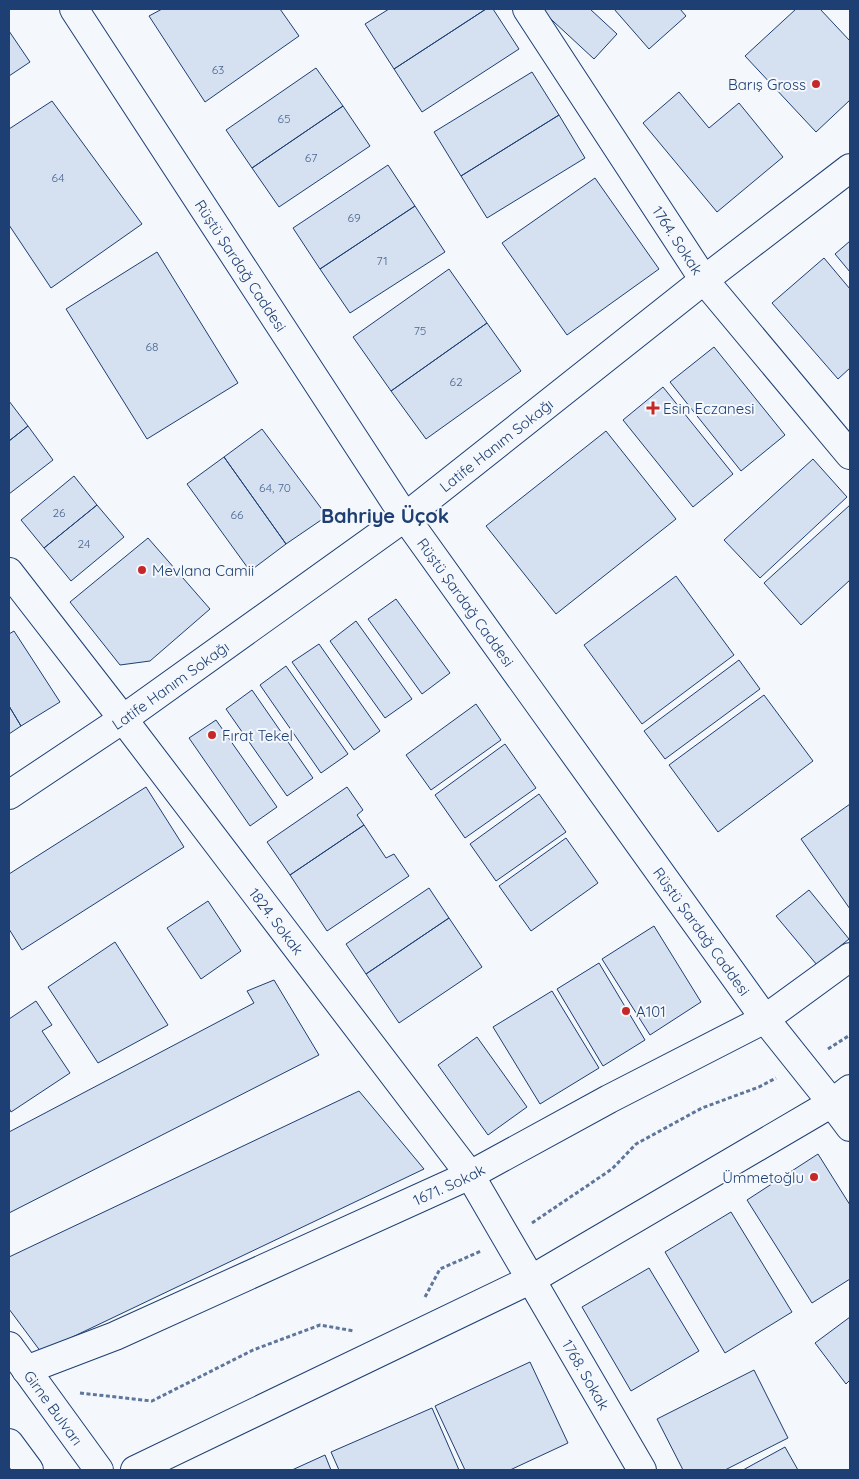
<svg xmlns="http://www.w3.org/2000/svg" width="859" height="1479" font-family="Quicksand,sans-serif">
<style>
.building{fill:#d5e0f0;stroke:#1d3f73}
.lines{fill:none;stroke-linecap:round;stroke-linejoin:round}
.street-casing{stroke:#1d3f73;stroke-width:30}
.secondary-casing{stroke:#1d3f73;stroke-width:30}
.primary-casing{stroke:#1d3f73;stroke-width:30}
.path{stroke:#5e769c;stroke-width:3;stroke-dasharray:4 2.5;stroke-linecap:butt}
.street{stroke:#f4f7fb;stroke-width:28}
.secondary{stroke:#f4f7fb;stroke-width:28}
.primary{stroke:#f4f7fb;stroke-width:28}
.poi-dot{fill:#c62828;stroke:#f4f7fb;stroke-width:2}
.labels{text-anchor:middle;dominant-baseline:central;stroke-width:4;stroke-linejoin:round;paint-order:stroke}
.number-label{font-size:12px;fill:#4b6792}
.poi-label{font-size:15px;fill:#1d3f73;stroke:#f4f7fb;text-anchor:start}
.street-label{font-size:15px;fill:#1d3f73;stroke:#f4f7fb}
.district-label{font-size:20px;font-weight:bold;fill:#1d3f73;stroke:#f4f7fb}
</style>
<rect width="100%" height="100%" fill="#f4f7fb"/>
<path class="building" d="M 162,9 L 280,9 L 299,36 L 205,102 L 149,16 Z
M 389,9 L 486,9 L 394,69 L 365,24 Z
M 486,9 L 493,9 L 519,49 L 422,112 L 394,69 Z
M 540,9 L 590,9 L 617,34 L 594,59 Z
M 614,9 L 680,9 L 686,16 L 649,49 Z
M 796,9 L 820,9 L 850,41 L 850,100 L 816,132 L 745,56 Z
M 9,31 L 30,62 L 9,76 Z
M 316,68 L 343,106 L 252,168 L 226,130 Z
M 532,72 L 559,115 L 461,176 L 434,132 Z
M 679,92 L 709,128 L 739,103 L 783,157 L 717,212 L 643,123 Z
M 52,101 L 142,224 L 51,288 L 9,225 L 9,129 Z
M 343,106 L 370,146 L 279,207 L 252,168 Z
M 559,115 L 585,158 L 487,218 L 461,176 Z
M 388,165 L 415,206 L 320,269 L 293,228 Z
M 595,178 L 659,269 L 567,335 L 502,243 Z
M 415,206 L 445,252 L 350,313 L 320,269 Z
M 850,241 L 850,272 L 835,254 Z
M 157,252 L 238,383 L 147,439 L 66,309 Z
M 824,258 L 850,289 L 850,368 L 838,379 L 772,303 Z
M 449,269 L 487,323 L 391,391 L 353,337 Z
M 487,323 L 521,371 L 426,439 L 391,391 Z
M 714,347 L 785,435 L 741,471 L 670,382 Z
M 663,387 L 733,474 L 693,507 L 623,420 Z
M 9,401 L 28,426 L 9,441 Z
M 28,426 L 53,460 L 9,494 L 9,441 Z
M 262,429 L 327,516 L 286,544 L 224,457 Z
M 606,431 L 676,519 L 556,614 L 486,526 Z
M 224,457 L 286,544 L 250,571 L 187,484 Z
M 813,459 L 847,497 L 760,578 L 724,540 Z
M 74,476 L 97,505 L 44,548 L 21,520 Z
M 97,505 L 124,537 L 71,581 L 44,548 Z
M 850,505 L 850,580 L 801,625 L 764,583 Z
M 148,538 L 210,609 L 150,661 L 120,665 L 70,602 Z
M 676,576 L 734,655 L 642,724 L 584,645 Z
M 396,599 L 450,673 L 422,694 L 368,619 Z
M 356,621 L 412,699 L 385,718 L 330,641 Z
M 14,631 L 60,702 L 21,726 L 9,706 L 9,634 Z
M 319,644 L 380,731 L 354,750 L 292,662 Z
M 739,660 L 760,689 L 665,759 L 644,731 Z
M 286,666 L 348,754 L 321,773 L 260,685 Z
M 252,690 L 313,778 L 287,796 L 226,709 Z
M 764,695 L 813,761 L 718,832 L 669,765 Z
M 476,704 L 501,740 L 431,790 L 406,755 Z
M 9,706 L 21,726 L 9,734 Z
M 216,720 L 277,807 L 250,826 L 189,738 Z
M 505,744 L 536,788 L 465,838 L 435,795 Z
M 146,787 L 184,847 L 22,950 L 9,929 L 9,874 Z
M 347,787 L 363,810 L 357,815 L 364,825 L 290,875 L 267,842 Z
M 539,794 L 566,832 L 496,881 L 470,844 Z
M 850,804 L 850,909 L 801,839 Z
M 364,825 L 386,858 L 394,854 L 409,876 L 327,931 L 290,875 Z
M 566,838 L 598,883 L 531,931 L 499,886 Z
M 429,888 L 449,918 L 366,974 L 346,944 Z
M 809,890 L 849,939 L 817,965 L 776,916 Z
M 208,901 L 241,951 L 201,979 L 167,928 Z
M 449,918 L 482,967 L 399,1023 L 366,974 Z
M 654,926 L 701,1002 L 650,1035 L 602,959 Z
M 115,942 L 168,1025 L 98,1063 L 48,987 Z
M 599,963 L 645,1040 L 603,1066 L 557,989 Z
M 274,980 L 319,1055 L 9,1213 L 9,1132 L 254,1003 L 247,991 Z
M 552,991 L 599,1068 L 540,1104 L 493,1027 Z
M 36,1001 L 52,1025 L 42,1031 L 70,1073 L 11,1112 L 9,1108 L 9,1019 Z
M 477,1037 L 527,1107 L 488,1135 L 438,1065 Z
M 359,1091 L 424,1169 L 41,1352 L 9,1309 L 9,1257 Z
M 818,1154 L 850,1205 L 850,1279 L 812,1303 L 747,1200 Z
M 731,1212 L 792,1312 L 725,1353 L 665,1252 Z
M 649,1268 L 699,1351 L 631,1391 L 582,1307 Z
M 850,1317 L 850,1380 L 846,1384 L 815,1343 Z
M 530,1362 L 568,1443 L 510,1470 L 465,1470 L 435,1406 Z
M 754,1370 L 788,1438 L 725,1470 L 683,1470 L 657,1419 Z
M 432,1408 L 459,1470 L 339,1470 L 331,1452 Z
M 785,1447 L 798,1470 L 743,1470 Z
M 325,1455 L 331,1470 L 292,1470 Z"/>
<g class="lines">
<defs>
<g id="street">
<path id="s1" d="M 527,9 L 704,280 L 850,455"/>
<path id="s2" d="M 9,572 L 123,719 L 470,1175 L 642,1470"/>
<path id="s3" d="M 9,795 L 123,719 L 405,517 L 704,280 L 850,168"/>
<path d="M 832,1103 L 850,1127"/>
<path id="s4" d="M 26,1370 L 115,1336 L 470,1175 L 609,1099 L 765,1019 L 850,957"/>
<path d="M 135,1470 L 532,1279 L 832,1103 L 850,1089"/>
</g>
<g id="secondary">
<path id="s5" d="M 74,9 L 405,517 L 765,1019 L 832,1103"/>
</g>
<g id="primary">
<path id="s6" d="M 9,1346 L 99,1470"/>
<path d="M 9,1443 L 29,1470"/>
</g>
</defs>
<use href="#street" class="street-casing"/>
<use href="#secondary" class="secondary-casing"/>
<use href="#primary" class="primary-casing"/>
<path class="path" d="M 828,1049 L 850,1035
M 532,1223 L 612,1169 L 636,1144 L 702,1108 L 759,1087 L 776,1078
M 425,1297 L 440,1269 L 481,1251
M 80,1393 L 152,1401 L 253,1350 L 320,1325 L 354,1331"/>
<use href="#street" class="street"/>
<use href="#secondary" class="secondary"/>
<use href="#primary" class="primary"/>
</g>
<g class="poi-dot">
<circle cx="816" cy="84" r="5"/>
<path d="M650.5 400.5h5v5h5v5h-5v5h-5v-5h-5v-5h5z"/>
<circle cx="142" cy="570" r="5"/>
<circle cx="212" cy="735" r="5"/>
<circle cx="626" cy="1011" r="5"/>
<circle cx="814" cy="1177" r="5"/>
</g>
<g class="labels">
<g class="number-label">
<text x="218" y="69">63</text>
<text x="284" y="118">65</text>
<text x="311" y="157">67</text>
<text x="58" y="177">64</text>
<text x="354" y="217">69</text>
<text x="382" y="260">71</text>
<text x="420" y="330">75</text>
<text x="152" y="346">68</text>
<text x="456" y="381">62</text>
<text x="275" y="487">64, 70</text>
<text x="59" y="512">26</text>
<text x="237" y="514">66</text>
<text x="84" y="543">24</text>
</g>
<g class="poi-label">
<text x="806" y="84" text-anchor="end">Barış Gross</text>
<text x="663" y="408">Esin Eczanesi</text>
<text x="152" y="570">Mevlana Camii</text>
<text x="222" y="735">Fırat Tekel</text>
<text x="636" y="1011">A101</text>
<text x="804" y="1177" text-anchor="end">Ümmetoğlu</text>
</g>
<g class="street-label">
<text stroke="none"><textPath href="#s1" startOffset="276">1764. Sokak</textPath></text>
<text stroke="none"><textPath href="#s5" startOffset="306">Rüştü Şardağ Caddesi</textPath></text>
<text stroke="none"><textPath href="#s3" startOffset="600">Latife Hanım Sokağı</textPath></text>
<text stroke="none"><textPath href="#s5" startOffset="711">Rüştü Şardağ Caddesi</textPath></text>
<text stroke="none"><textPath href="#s3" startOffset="195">Latife Hanım Sokağı</textPath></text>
<text stroke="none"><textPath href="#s2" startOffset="440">1824. Sokak</textPath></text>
<text stroke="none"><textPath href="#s5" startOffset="1116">Rüştü Şardağ Caddesi</textPath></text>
<text stroke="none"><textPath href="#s4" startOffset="462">1671. Sokak</textPath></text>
<text stroke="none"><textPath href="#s2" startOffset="990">1768. Sokak</textPath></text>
<text stroke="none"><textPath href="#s6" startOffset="76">Girne Bulvarı</textPath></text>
</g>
<g class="district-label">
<text x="385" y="515">Bahriye Üçok</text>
</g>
</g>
<rect width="859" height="1479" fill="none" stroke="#1d3f73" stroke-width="20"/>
</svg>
